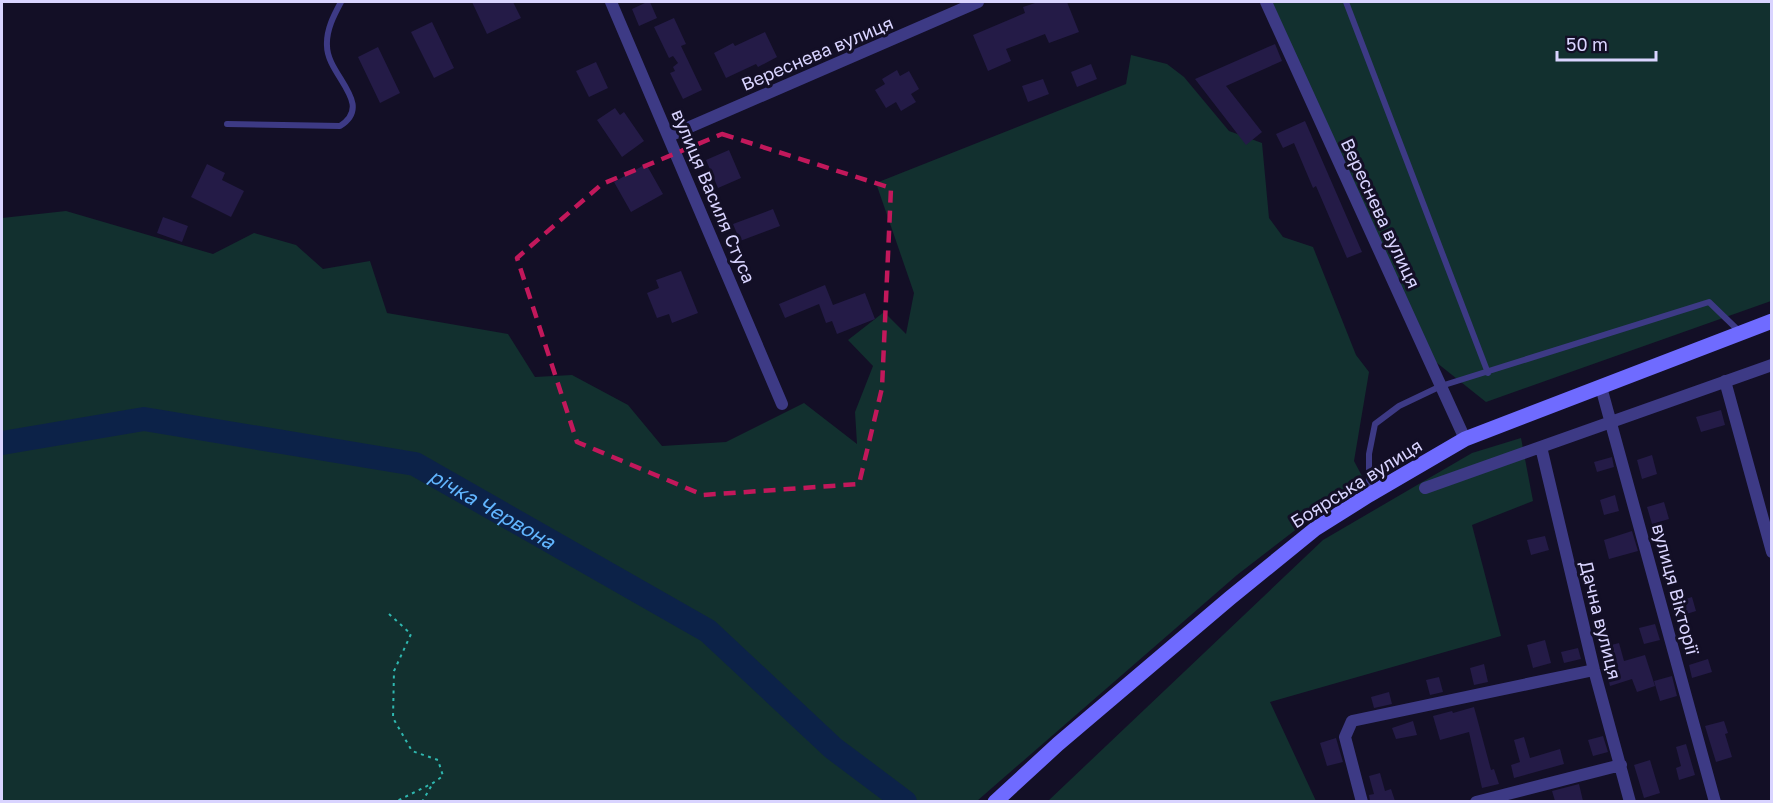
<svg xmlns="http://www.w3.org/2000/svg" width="1773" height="803" font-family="'Golos Text',sans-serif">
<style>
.green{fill:#12302f}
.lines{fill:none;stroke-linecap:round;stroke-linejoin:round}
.river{stroke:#0c2248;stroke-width:24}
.building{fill:#241b47}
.path{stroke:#2fb8b0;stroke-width:2;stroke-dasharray:3 4.5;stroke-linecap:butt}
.lane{stroke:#3d3a85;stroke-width:6}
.street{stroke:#3d3a85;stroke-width:12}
.secondary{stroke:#6f6bff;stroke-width:15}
.marked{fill:none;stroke:#c2185b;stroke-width:4.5;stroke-dasharray:12 8;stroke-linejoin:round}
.labels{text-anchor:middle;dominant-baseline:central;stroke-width:6;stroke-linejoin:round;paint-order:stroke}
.street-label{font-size:18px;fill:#d9d4ff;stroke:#130f26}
.water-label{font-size:20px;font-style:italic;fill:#62b6ff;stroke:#130f26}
</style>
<rect width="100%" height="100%" fill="#130f26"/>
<path class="green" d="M 1272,2 L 1771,2 L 1771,301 L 1486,402 L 1432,359 Z
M 1131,55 L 1167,64 L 1184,77 L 1229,131 L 1262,143 L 1269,218 L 1283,237 L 1313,247 L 1356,355 L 1369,372 L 1354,461 L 1363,478 L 1237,575 L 977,801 L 2,801 L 2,218 L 66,211 L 213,254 L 254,233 L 296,245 L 323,269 L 370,261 L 387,313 L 508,334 L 535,377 L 572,375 L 628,405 L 662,446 L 726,442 L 804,403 L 857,444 L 855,412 L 873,366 L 848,340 L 884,312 L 906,334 L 914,293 L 876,183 L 1126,84 Z
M 1521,438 L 1533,501 L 1472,525 L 1501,636 L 1270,702 L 1316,801 L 1047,802 L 1323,540 L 1472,453 Z"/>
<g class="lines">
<path class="river" id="s1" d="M 2,443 L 144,419 L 415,464 L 708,631 L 833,748 L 905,802"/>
</g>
<path class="building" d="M 472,2 L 513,2 L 521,18 L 487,34 Z
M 647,2 L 650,2 L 657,18 L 639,26 L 632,9 Z
M 1038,2 L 1067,2 L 1079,32 L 1049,43 L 1045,34 L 1006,49 L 1011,61 L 988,71 L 973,35 L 1025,13 L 1023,7 Z
M 674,18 L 686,44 L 681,46 L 702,90 L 683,99 L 670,73 L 675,71 L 673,67 L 678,63 L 673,56 L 669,58 L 654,27 Z
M 432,22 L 454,68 L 434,78 L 411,32 Z
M 765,32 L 777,57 L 758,67 L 756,64 L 726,78 L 714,53 L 733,43 L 735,46 Z
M 1275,44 L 1282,61 L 1226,86 L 1262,132 L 1246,145 L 1195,79 Z
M 378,47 L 400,93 L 380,103 L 358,57 Z
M 596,62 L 608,88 L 589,97 L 576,71 Z
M 1091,64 L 1097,79 L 1077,87 L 1071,72 Z
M 897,70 L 900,76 L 909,71 L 919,89 L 911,94 L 916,102 L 901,111 L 896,102 L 886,108 L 875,90 L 885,84 L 882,79 Z
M 1043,79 L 1049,94 L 1028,102 L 1022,86 Z
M 615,108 L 620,115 L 624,112 L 644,141 L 622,157 L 597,120 Z
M 1305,121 L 1362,252 L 1347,258 L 1316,186 L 1313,188 L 1294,143 L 1283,148 L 1276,134 Z
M 729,150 L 741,178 L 718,188 L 706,160 Z
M 207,164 L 225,173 L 222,180 L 244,191 L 231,217 L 191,197 Z
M 646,164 L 663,194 L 631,212 L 614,182 Z
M 773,209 L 780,226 L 740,241 L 733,224 Z
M 163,217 L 188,226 L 182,242 L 157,233 Z
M 681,271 L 698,313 L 672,323 L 669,314 L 657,318 L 647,293 L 659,288 L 656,280 Z
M 825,285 L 833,305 L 865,293 L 875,319 L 837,334 L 832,321 L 826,323 L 819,304 L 785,318 L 779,304 Z
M 1721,410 L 1725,425 L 1701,432 L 1696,417 Z
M 1652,455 L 1657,474 L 1642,479 L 1637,460 Z
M 1612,457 L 1614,467 L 1597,472 L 1594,462 Z
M 1615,495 L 1619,511 L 1604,515 L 1600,500 Z
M 1664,502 L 1669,519 L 1652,524 L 1647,507 Z
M 1632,531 L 1638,551 L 1609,559 L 1604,540 Z
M 1545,536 L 1549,550 L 1531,555 L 1527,540 Z
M 1692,597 L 1696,611 L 1677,617 L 1673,603 Z
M 1655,624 L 1660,640 L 1644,644 L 1639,628 Z
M 1545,640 L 1551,663 L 1533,668 L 1527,645 Z
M 1619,643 L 1624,661 L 1645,655 L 1655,686 L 1637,692 L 1632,679 L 1610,686 L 1600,648 Z
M 1578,648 L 1581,659 L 1564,663 L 1561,652 Z
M 1708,659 L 1712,672 L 1692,678 L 1689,665 Z
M 1484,664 L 1488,682 L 1474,685 L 1470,668 Z
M 1672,676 L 1677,696 L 1660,701 L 1654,681 Z
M 1439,677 L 1443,692 L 1430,695 L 1426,680 Z
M 1389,692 L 1392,704 L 1374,708 L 1371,697 Z
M 1474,707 L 1491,770 L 1494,769 L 1499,784 L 1482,788 L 1469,732 L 1440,740 L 1433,716 L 1452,711 L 1453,713 Z
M 1413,721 L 1417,735 L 1396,739 L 1392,728 Z
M 1724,721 L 1728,733 L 1725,734 L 1732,757 L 1716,762 L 1705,726 Z
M 1603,736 L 1608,752 L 1593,756 L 1588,740 Z
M 1524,737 L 1530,758 L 1560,749 L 1564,764 L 1514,778 L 1511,765 L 1520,762 L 1514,740 Z
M 1336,738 L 1343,762 L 1327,766 L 1320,743 Z
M 1686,744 L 1695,775 L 1679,780 L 1676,768 L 1681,766 L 1676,747 Z
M 1650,760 L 1660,793 L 1644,798 L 1634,765 Z
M 1380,773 L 1385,791 L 1391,789 L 1395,801 L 1370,801 L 1369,795 L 1374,794 L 1369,776 Z
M 1579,784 L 1583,801 L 1555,801 L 1552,791 Z"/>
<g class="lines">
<path class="path" d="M 389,614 L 411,634 L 394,671 L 393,718 L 412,751 L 438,760 L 443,776 L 433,783 L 395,802
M 422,802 L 433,783"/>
<path class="lane" d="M 1346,2 L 1488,373
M 227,124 L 340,126 C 375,104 327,75 327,46 C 326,30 334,15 341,2
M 1369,493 L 1369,454 L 1375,424 L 1399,406 L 1441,386 L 1709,302 L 1740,332"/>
<path class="street" d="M 611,2 L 782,404
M 1266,2 L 1465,439
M 669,136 L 978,2
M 1725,381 L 1772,552
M 1601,387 L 1715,802
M 1541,447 L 1594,670 L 1630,802
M 1425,488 L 1772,365
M 1362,802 L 1345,737 L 1352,721 L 1594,670
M 1476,802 L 1621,765"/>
<path class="secondary" d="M 995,802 L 1058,744 L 1230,598 L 1315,529 L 1369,495 L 1465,439 L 1772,321"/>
</g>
<path class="marked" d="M 722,134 L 891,188 L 882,388 L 859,484 L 703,495 L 577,442 L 517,258 L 602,184 Z"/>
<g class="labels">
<g class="street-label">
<text transform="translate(817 53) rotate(-23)">Вереснева вулиця</text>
<text transform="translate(714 196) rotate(67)">вулиця Василя Стуса</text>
<text transform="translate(1381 213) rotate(65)">Вереснева вулиця</text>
<text transform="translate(1356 483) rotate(-32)">Боярська вулиця</text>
<text transform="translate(1676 589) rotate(75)">вулиця Вікторії</text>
<text transform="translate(1601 620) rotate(76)">Дачна вулиця</text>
</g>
<g class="water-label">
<text stroke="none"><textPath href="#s1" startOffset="508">річка Червона</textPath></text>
</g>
</g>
<rect width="1773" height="803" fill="none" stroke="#d9d4ff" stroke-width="6"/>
<path d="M1557 51v9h99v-9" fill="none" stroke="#d9d4ff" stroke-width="3"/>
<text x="1566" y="51" font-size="18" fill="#d9d4ff" stroke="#130f26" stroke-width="4.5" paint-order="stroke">50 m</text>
</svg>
